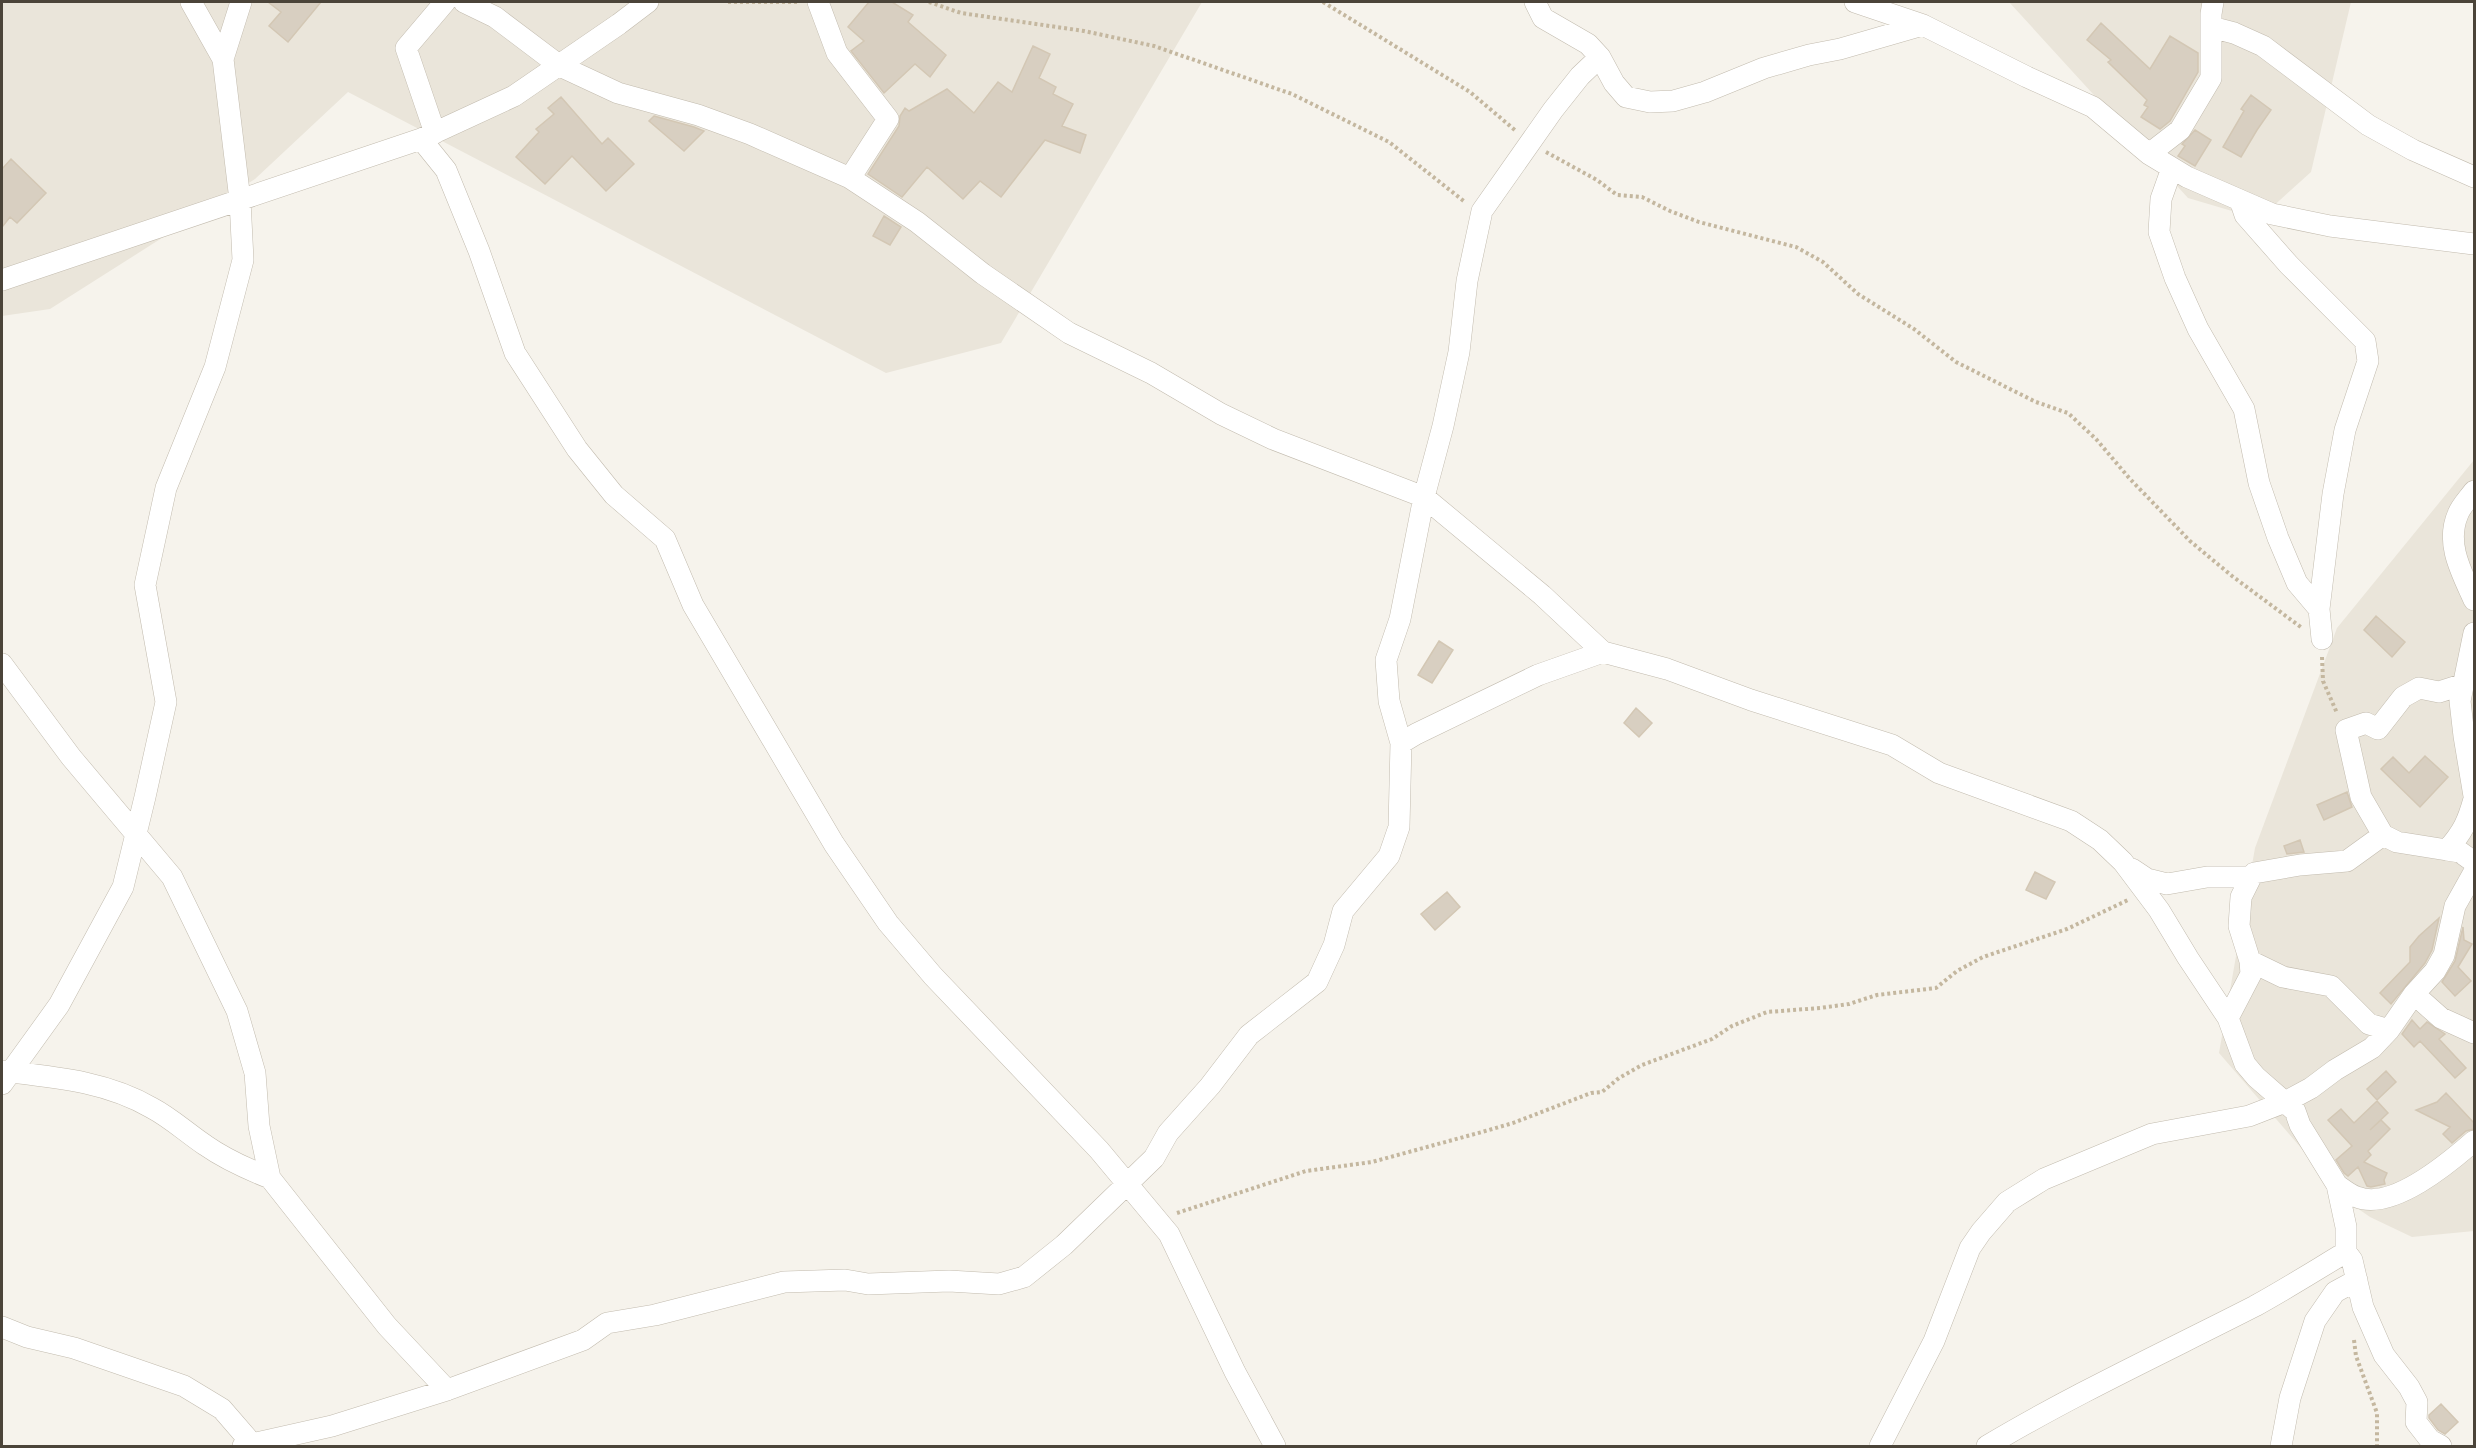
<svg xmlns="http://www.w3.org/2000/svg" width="2476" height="1448" font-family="'Public Sans',sans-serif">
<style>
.residential{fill:#eae5da}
.building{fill:#d8cfc1;stroke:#d3c7b4;stroke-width:1.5}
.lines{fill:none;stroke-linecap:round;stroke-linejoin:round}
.street-casing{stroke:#c2bbae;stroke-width:22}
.path{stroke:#c4b79f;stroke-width:4;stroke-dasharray:3 3;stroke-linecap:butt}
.street{stroke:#fff;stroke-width:21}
</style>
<rect width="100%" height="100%" fill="#f6f3ec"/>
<path class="residential" d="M 2,2 L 1202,2 L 1001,343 L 886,373 L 348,92 L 255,179 L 50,309 L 2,316 Z
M 2009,2 L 2351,2 L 2311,172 L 2259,219 L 2188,198 Z
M 2474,460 L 2474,1231 L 2412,1237 L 2370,1217 L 2347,1201 L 2219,1053 L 2255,848 L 2337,628 Z"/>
<path class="building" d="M 268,2 L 321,2 L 288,42 L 269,26 L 281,12 Z
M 869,2 L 892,2 L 913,15 L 908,22 L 946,55 L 930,77 L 915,64 L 884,93 L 851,51 L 864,41 L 848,27 Z
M 2101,23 L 2150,69 L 2170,36 L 2198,53 L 2198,72 L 2170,121 L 2160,129 L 2141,117 L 2148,107 L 2144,105 L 2147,100 L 2108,62 L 2111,60 L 2087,40 Z
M 1033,46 L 1050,54 L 1039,78 L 1056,87 L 1053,94 L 1073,104 L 1062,126 L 1086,135 L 1080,153 L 1045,140 L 1001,197 L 980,181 L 963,199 L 927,167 L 902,197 L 868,174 L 899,126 L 900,116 L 905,108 L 909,111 L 947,89 L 974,113 L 998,82 L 1012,92 Z
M 2251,95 L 2271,110 L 2257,130 L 2241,157 L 2223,147 L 2244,111 L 2241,109 Z
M 561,97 L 602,144 L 608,138 L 634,164 L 606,191 L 572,156 L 545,184 L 516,157 L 539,132 L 536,129 L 554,114 L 548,108 Z
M 654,116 L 694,127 L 704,131 L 684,151 L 649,121 Z
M 2195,130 L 2211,140 L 2195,166 L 2178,156 L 2185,146 L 2182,144 Z
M 11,159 L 46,193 L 17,223 L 10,217 L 2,227 L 2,169 Z
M 884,216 L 901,227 L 890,245 L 873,236 Z
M 2376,616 L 2405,642 L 2392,657 L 2364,630 Z
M 1439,641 L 1453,650 L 1432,683 L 1418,675 Z
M 1636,708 L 1652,723 L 1639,737 L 1624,723 Z
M 2425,756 L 2448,777 L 2420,807 L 2381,769 L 2393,757 L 2409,773 Z
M 2347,792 L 2352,807 L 2324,820 L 2317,805 Z
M 2300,840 L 2304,852 L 2287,854 L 2284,846 Z
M 2035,872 L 2055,882 L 2046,899 L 2026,890 Z
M 1447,892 L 1460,907 L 1435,930 L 1421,914 Z
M 2439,918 L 2432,950 L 2425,963 L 2391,1004 L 2380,993 L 2410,962 L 2410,947 L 2419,936 Z
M 2463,927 L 2464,940 L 2472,944 L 2458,967 L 2471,981 L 2455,996 L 2442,982 L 2455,961 Z
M 2412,1020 L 2420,1029 L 2427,1022 L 2445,1034 L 2439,1039 L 2466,1068 L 2455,1078 L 2420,1041 L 2414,1047 L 2402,1034 Z
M 2386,1071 L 2396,1082 L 2377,1100 L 2367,1089 Z
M 2446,1093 L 2475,1124 L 2474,1129 L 2466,1131 L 2452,1143 L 2443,1134 L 2450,1127 L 2416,1110 L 2437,1102 Z
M 2377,1101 L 2388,1113 L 2370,1130 L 2381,1120 L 2390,1129 L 2368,1151 L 2371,1155 L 2364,1162 L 2387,1173 L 2384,1180 L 2385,1184 L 2371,1187 L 2367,1186 L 2358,1167 L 2348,1176 L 2344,1173 L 2336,1160 L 2352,1146 L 2328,1120 L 2341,1109 L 2354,1123 Z
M 2441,1404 L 2458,1422 L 2445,1434 L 2438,1430 L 2429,1418 L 2429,1415 Z"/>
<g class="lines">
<defs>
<path id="street" d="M 191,2 L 223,59
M 464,2 L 495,17 L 560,66 L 618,93 L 698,115 L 750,134 L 850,178 L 917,222 L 983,274 L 1069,333 L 1151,373 L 1221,414 L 1273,439 L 1424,497 L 1542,595 L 1603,652 L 1667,669 L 1751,700 L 1892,745 L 1939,773 L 2071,821 L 2100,840 L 2123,862 L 2159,910 L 2188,958 L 2228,1018 L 2245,1064 L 2256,1077 L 2295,1111 L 2300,1125 L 2337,1185 L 2346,1227 L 2346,1252 L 2352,1260 L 2363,1307 L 2384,1355 L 2409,1387 L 2417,1402 L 2416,1422 L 2430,1440 L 2441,1446
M 818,2 L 837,53 L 888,119 L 850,178
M 1535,2 L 1543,18 L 1588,44 L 1600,57 L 1614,83 L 1626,97 L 1650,102 L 1673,101 L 1705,92 L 1764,68 L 1809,55 L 1840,49 L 1923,25
M 1855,2 L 1923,25 L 2027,77 L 2093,107 L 2149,154 L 2187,177 L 2272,214 L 2330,226 L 2474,244
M 2211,27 L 2234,33 L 2263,46 L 2368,125 L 2413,150 L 2474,177
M 435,133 L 406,48 L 445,2
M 421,139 L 446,170 L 479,251 L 515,353 L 577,449 L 614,495 L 665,539 L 693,605 L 834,844 L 888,923 L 933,976 L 1099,1150 L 1169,1234 L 1235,1372 L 1275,1446
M 2149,154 L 2180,130 L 2211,78 L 2211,14 L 2213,2
M 2172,168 L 2161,199 L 2159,232 L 2175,278 L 2198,329 L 2244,409 L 2259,483 L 2278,538 L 2297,583 L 2319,609 L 2322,639
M 2240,200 L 2245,215 L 2289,265 L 2365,341 L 2368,361 L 2345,430 L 2333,494 L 2319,609
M 2,280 L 421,139 L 514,96 L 619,24 L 648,2
M 2474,491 C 2469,498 2461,506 2458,514 C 2445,544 2462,573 2474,600
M 2474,633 L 2460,701 L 2464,736 L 2474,796
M 2,664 L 71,757 L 172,877 L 237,1011 L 255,1073 L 259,1126 L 270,1178 L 387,1326 L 447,1390
M 1401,743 L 1416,734 L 1538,675 L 1603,652
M 2474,799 C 2468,821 2463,832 2447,850 L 2460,852 L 2474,862
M 2447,850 L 2397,842 L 2383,835 L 2361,797 L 2346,730 L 2366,723 L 2378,729 L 2403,697 L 2419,688 L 2439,692 L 2464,684
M 2132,869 L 2147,879 L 2167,884 L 2207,877 L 2251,877 L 2254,873 L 2300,865 L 2347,861 L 2383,835
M 2250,961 L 2283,977 L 2331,986 L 2369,1024 L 2389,1030
M 2414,994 L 2441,1018 L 2474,1033
M 2228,1018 L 2251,974 L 2250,961 L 2239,926 L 2241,897 L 2251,877
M 2,1071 C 53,1077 106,1081 152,1108 C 171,1118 187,1133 205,1145 C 225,1159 247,1169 270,1178
M 2,1084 L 59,1005 L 123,887 L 145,797 L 166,702 L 145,585 L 166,488 L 215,367 L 243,260 L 240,200 L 223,59 L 241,2
M 2337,1185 C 2343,1189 2350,1195 2357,1197 C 2392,1211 2450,1162 2474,1141
M 2,1327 L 27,1337 L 74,1348 L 184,1386 L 222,1409 L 254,1446
M 243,1446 L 332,1426 L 447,1390 L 583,1340 L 607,1323 L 655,1315 L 784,1282 L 845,1280 L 868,1284 L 949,1281 L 999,1284 L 1024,1277 L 1064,1245 L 1154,1158 L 1168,1133 L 1210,1086 L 1249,1035 L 1317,982 L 1334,945 L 1343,911 L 1389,856 L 1399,827 L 1401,743 L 1389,701 L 1386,660 L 1400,619 L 1424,497 L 1443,426 L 1459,352 L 1467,281 L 1482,211 L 1553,110 L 1580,76 L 1600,57
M 1880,1446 L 1934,1341 L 1970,1248 L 1981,1232 L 2007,1202 L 2044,1179 L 2152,1134 L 2249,1116 L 2285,1102 L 2311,1088 L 2335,1070 L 2372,1048 L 2389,1030 L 2414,994 L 2435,971 L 2444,955 L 2455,906 L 2474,872
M 1987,1446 C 2074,1394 2165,1352 2255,1306 C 2286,1289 2316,1270 2346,1252
M 2281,1446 L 2290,1398 L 2315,1321 L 2335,1292 L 2357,1280"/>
</defs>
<use href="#street" class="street-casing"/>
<path class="path" d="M 728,2 L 799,2
M 929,2 L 961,13 L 1084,31 L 1154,46 L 1292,94 L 1389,142 L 1465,202
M 1323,2 L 1470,92 L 1516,131
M 1546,152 L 1597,180 L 1617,195 L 1642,197 L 1670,211 L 1699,222 L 1796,247 L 1823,262 L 1858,294 L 1914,329 L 1956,362 L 2036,402 L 2068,413 L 2096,439 L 2130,479 L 2190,541 L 2232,576 L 2302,628
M 2322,657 L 2323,681 L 2337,713
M 1177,1213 L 1306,1171 L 1372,1162 L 1482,1132 L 1513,1123 L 1591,1093 L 1602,1092 L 1619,1078 L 1642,1065 L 1712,1039 L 1732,1026 L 1767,1012 L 1820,1008 L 1849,1004 L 1877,995 L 1936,988 L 1957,971 L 1983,957 L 2067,929 L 2128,900
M 2354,1340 L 2356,1356 L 2377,1413 L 2377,1446"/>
<use href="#street" class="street"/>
</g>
<rect width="2476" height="1448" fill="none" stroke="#4b4439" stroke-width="6"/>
</svg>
